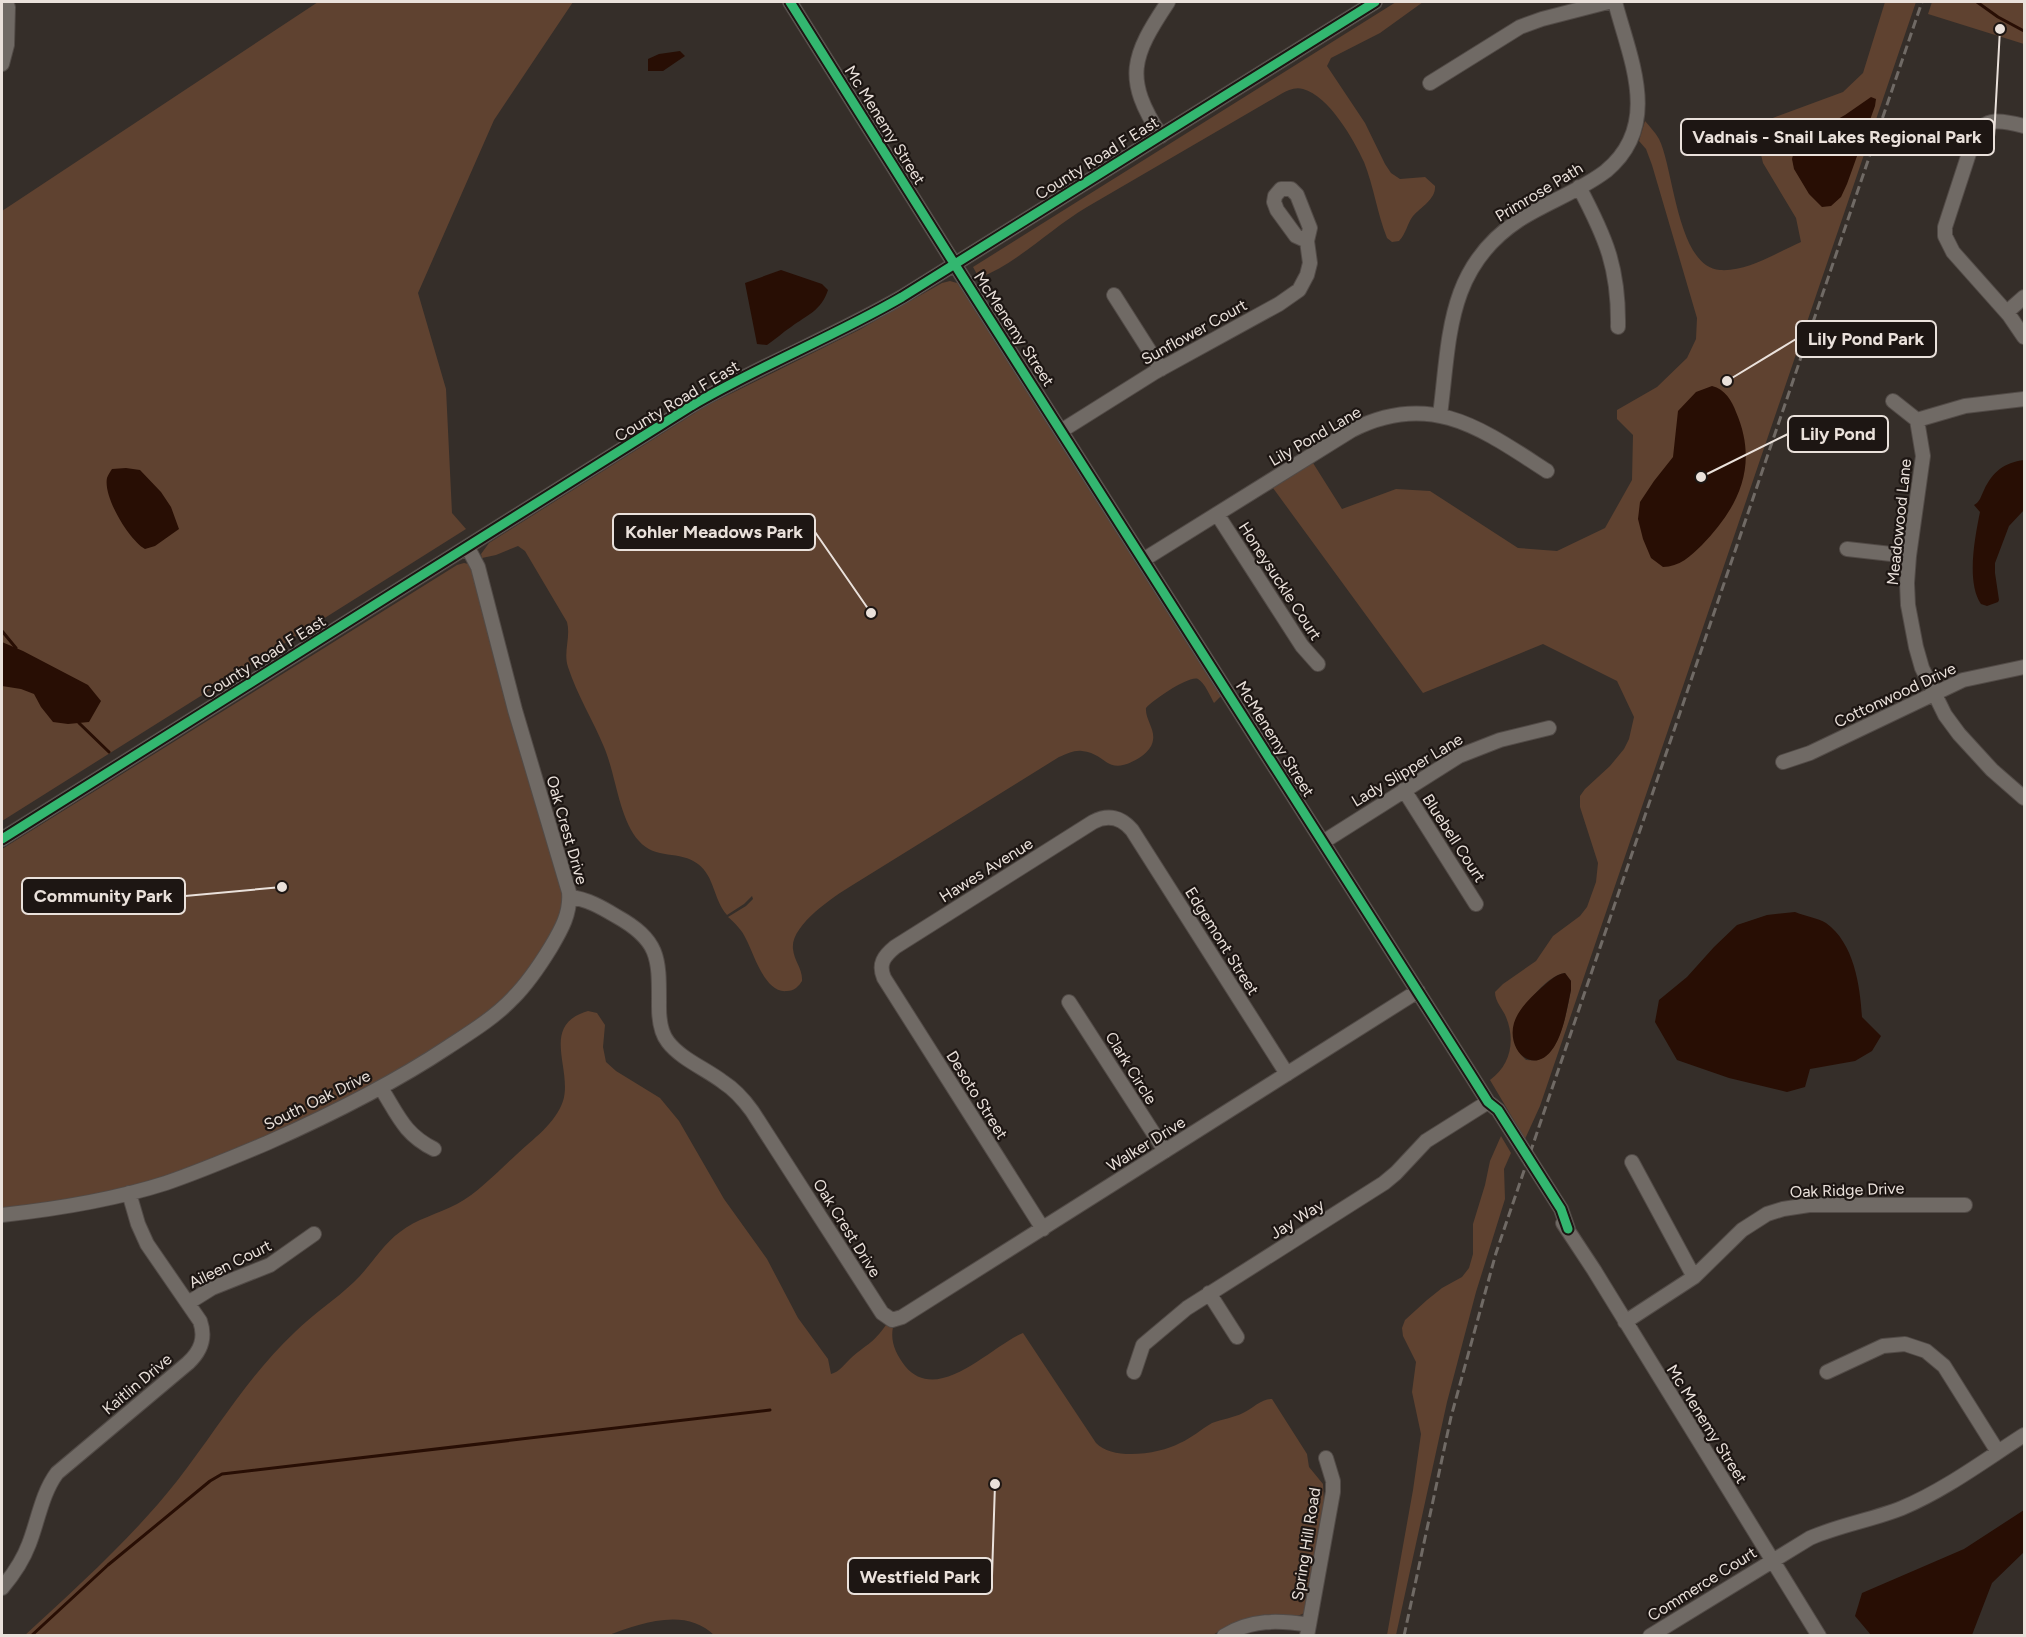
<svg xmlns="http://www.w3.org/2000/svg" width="2026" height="1637" font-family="Figtree,sans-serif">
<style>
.green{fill:#5f4230;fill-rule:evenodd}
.water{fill:#280e04}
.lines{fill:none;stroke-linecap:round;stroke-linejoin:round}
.stream{stroke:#280e04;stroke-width:3}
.minor-casing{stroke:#524b47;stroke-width:16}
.minor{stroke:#706a65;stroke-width:14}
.rail{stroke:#706a65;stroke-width:3;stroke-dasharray:9 4.5;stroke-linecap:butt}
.cycleway-casing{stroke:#1d1613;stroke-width:13}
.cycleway{stroke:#33b770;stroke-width:9}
.labels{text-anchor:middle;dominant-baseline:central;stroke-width:4.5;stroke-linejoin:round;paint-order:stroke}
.street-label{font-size:16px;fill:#eae1db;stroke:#1d1613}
.leader{fill:none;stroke:#eae1db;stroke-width:2}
.callout-dot{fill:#eae1db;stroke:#1d1613;stroke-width:2}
.callout{fill:#1d1613;stroke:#eae1db;stroke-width:2}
.callout-label{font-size:18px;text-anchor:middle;font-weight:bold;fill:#eae1db}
</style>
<rect width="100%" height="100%" fill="#352e29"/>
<path class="green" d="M 318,2 L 573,2 L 494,120 L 418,293 L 446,389 L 452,513 L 466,529 L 2,821 L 2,211 Z
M 1396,2 L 1423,2 L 1380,33 L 1331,58 L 1327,66 L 1365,123 L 1385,164 L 1391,173 L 1400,179 L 1425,177 L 1435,186 C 1436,199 1421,207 1413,216 C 1407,224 1406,234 1399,241 L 1392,242 L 1387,238 C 1377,213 1374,187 1364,162 C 1354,140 1329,96 1303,89 C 1295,87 1288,90 1281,94 L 1087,207 C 1050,229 1019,262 979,278 L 973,267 Z
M 1885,2 L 1916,2 L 1540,1106 L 1525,1139 L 1490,1080 C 1510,1066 1516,1041 1506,1017 C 1503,1009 1495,1002 1495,992 L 1503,984 L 1536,961 L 1553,936 L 1580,916 L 1587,907 L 1596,882 L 1598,863 L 1580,807 L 1580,796 L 1585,789 L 1610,766 L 1624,749 L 1629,739 L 1634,717 L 1617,681 L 1543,644 L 1423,693 L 1273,488 L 1313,463 L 1342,509 L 1396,489 L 1430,491 L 1518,548 L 1557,551 L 1605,528 L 1632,480 L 1633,435 L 1617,419 L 1617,410 L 1657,387 L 1687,358 L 1696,339 L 1697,318 L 1652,165 L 1646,149 L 1639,141 L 1645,121 C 1650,127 1655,132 1659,139 C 1674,169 1677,267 1720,270 C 1747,272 1778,252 1801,242 L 1796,218 L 1763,163 L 1754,125 L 1843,92 L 1863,73 ZM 1565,973 L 1571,981 L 1571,990 C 1567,1009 1561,1051 1540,1059 C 1536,1061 1531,1060 1526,1060 C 1520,1054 1513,1045 1514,1035 C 1514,1016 1545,975 1565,973 Z
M 1932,2 L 2024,2 L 2024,44 L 1928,14 Z
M 950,281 L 957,283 L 962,289 L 1221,696 L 1214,703 C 1210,696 1205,683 1198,679 C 1189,675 1152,701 1146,708 C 1145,719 1155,729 1153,740 C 1152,748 1145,754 1139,758 C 1106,778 1107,753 1082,751 C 1074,750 1067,754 1059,757 L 851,886 C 833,897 790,926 793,949 C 794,961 803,969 802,981 C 799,986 794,991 787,991 C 765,994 754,954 746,939 C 742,930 735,923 728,917 L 746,906 L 753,899 L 752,896 L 744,904 L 727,915 C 713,899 715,877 698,864 C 680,850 655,860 639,841 C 619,819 616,775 604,747 C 593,720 577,695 568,667 C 563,652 571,637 567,622 L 525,551 L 518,546 L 496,555 L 482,558 L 481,554 L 489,543 L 706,406 L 859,330 L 942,283 Z
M 464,563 L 469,564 L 472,569 L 505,696 L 562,887 C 563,893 564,900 564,905 C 559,937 511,996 486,1015 C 424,1061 354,1097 284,1128 C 238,1149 193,1168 144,1183 C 98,1197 49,1203 2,1210 L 2,849 L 457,565 Z
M 588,1011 L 597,1013 L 605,1025 L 603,1047 L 606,1062 L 616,1071 L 660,1098 L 679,1121 L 724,1199 L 767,1259 L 798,1318 L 828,1359 L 831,1374 C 839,1372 844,1365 850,1359 C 865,1345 873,1344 886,1325 L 893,1327 C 890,1342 896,1354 905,1366 C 938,1406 991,1346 1023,1333 L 1096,1443 C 1113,1461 1160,1454 1180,1443 C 1192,1438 1201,1429 1212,1423 C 1222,1419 1233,1418 1243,1413 C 1252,1409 1262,1398 1272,1399 L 1307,1454 L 1309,1467 L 1323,1484 L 1324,1502 L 1304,1613 C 1296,1619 1273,1614 1262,1615 C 1243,1618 1228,1625 1213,1635 L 715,1636 C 685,1606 640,1624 606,1636 L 24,1636 C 78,1586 132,1538 177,1481 C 216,1431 248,1376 295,1332 C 313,1314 335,1300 354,1282 C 370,1267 382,1245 400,1232 C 416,1219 438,1214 457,1204 C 479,1192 497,1172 516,1155 C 532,1140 556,1123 563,1101 C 573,1069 539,1025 588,1011 Z
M 1501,1136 L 1511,1153 L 1504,1169 L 1505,1199 L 1476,1292 L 1447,1402 L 1396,1635 L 1387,1635 L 1413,1490 L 1421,1434 L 1412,1392 L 1416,1362 L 1403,1336 L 1402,1328 L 1405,1320 L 1427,1300 L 1442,1288 L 1462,1277 L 1469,1268 L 1473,1254 L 1473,1224 L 1485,1185 L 1490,1161 Z"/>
<path class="water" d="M 680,51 L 685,56 L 663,71 L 648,71 L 648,59 L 659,54 Z
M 1871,97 L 1876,99 L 1875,106 L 1847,184 L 1841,197 L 1831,206 L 1822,207 L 1809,194 L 1794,169 L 1792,159 L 1794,151 L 1811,134 L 1845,115 Z
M 781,270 L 822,284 L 828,290 C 821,311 807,315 791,327 C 783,332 776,339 767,345 L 757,344 L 745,283 Z
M 1712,386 C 1725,389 1732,401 1736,412 C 1759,465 1739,507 1702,545 C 1691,556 1679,567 1663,567 L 1651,558 L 1643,539 L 1638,519 L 1640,502 L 1654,481 L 1673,457 L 1678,411 L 1696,392 Z
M 2024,460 L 2024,510 L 2009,526 L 1995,563 L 1995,573 L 1999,600 L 1998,602 L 1987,606 L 1981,604 C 1966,582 1975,537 1980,512 L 1974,505 C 1980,502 1981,496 1984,490 C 1993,471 2004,463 2024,460 Z
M 126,468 L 140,470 L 161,492 L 171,507 L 179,529 L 155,546 L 145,549 C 129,540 103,497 107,478 C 108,475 110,472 112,469 Z
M 2,642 L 23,651 L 88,685 L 101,701 L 89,722 L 68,724 L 53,722 L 41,707 L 34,694 L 21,689 L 2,686 Z
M 1795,912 C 1805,916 1818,918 1826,923 C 1854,943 1860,985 1862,1017 L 1881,1036 L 1872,1051 L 1855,1061 L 1810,1069 L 1805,1087 L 1787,1092 L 1729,1078 L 1677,1060 L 1655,1022 L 1659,1000 L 1687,977 L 1714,947 L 1737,925 L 1767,915 Z
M 1565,973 L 1571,981 L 1571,990 C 1567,1008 1564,1031 1554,1047 C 1534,1078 1506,1050 1514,1023 C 1518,1010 1529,999 1539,990 C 1546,984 1555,974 1565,973 Z
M 2024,1510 L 2024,1552 L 1992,1583 L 1972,1635 L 1871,1635 L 1855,1616 L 1862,1593 L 1964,1549 Z"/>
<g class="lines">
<path class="stream" d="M 1977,2 L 1998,17 L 2024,31
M 2,631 L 16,648
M 79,723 L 109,752
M 31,1636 L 108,1565 L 210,1481 L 222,1474 L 770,1410"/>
<defs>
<path id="minor" d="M 790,2 L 962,276 L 1471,1075 L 1488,1102 L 1498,1110 L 1561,1209 L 1568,1229
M 2,64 L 7,45 L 8,7
M 1430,83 L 1520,27 L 1542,19 L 1608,2
M 2024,126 C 2005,121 1984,115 1974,138 L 1945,227 L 1945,236 L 1953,252 L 2009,315 L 2024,337
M 1161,136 C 1123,78 1132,56 1168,2
M 1579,187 C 1606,238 1619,268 1618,327
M 1114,295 L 1161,369
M 2007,312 L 2024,297
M 1893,401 L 1917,420 L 1923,456 L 1909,556 L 1907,583 L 1908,605 L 1916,647 L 1922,668 L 1945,715 L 1959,734 L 1992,770 L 2024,798
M 1440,415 C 1450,338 1446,268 1519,220 C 1547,202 1580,191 1606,171 C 1662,125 1630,59 1615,2
M 1917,420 L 1965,406 L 2024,399
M 1061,431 L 1155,372 L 1279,304 L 1299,290 L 1307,275 L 1310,263 L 1307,241 L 1310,228 L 1297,195 L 1291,189 L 1281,189 L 1275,196 L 1274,202 L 1277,210 L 1296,236 L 1307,241
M 1217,514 L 1302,646 L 1318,664
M 1847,549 L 1909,556
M 1143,560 L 1352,430 C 1431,390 1482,429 1547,471
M 1783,762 L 1810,753 L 1963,680 L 2024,667
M 1404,790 L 1476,904
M 2,839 L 691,406 C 759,366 833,337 902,297 L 1375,2
M 1323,842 L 1459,756 L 1500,740 L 1549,728
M 570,897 C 587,899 601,907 616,916 C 661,941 659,959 659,1007 C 659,1019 660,1032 668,1042 C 681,1059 706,1069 723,1082 C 734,1089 744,1100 752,1111 L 882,1313 L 892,1320 L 902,1317 L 1418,991
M 1069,1002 L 1165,1151
M 381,1088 C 398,1115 404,1134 434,1149
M 1632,1162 L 1694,1277
M 2,1215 C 57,1209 113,1200 166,1183 C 201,1171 234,1157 267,1143 C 330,1115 391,1085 448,1047 C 471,1032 494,1018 513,998 C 528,983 540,965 551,947 C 561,930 571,913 569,892 L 515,710 L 478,567 L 468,548
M 1563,1223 L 1594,1270 L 1819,1636
M 1043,1229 L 884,978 C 878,964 884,956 895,947 L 1093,822 C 1108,814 1121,817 1132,830 L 1287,1074
M 1209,1293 L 1237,1337
M 188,1303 L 212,1288 L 270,1265 L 314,1234
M 1625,1322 L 1694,1277 L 1742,1230 L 1767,1214 L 1783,1209 L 1809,1205 L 1965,1205
M 1134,1372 L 1143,1345 L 1187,1308 L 1384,1183 L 1396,1173 L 1426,1141 L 1488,1102
M 1827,1372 L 1883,1346 L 1905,1344 L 1926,1351 L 1944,1366 L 1998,1452
M 2,1588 C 13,1575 23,1560 29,1544 C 38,1521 42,1493 57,1473 L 188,1363 C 201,1351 206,1338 200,1321 L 147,1244 L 138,1224 L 129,1193
M 1224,1636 C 1251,1619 1279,1620 1309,1625
M 1307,1636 L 1333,1492 L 1333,1481 L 1326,1458
M 1650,1636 L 1810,1538 C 1840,1525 1872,1520 1902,1508 C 1945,1490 1985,1460 2024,1435"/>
</defs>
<use href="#minor" class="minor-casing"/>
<use href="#minor" class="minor"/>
<path class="rail" d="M 1404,1636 L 1451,1417 L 1496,1253 L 1922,2"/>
<defs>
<path id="cycleway" d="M 790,2 L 962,276 L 1471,1075 L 1488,1102 L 1498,1110 L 1561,1209 L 1568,1229
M 2,839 L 691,406 C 759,366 833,337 902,297 L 1375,2"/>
</defs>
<use href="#cycleway" class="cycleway-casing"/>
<use href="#cycleway" class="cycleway"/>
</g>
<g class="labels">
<g class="street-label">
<text transform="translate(885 125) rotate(58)">Mc Menemy Street</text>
<text transform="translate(1097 158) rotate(-32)">County Road F East</text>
<text transform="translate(1539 192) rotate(-31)">Primrose Path</text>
<text transform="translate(1014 329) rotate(57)">McMenemy Street</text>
<text transform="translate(1194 332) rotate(-29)">Sunflower Court</text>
<text transform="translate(677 401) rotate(-31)">County Road F East</text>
<text transform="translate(1315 436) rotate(-30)">Lily Pond Lane</text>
<text transform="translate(1899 522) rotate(-84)">Meadowood Lane</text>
<text transform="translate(1280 581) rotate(57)">Honeysuckle Court</text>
<text transform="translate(264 657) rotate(-32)">County Road F East</text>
<text transform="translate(1895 695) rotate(-25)">Cottonwood Drive</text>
<text transform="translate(1275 739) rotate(58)">McMenemy Street</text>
<text transform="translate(1407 770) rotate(-31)">Lady Slipper Lane</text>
<text transform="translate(567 830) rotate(74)">Oak Crest Drive</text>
<text transform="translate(1454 838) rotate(57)">Bluebell Court</text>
<text transform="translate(986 870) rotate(-32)">Hawes Avenue</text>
<text transform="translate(1222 941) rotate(58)">Edgemont Street</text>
<text transform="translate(1131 1068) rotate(58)">Clark Circle</text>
<text transform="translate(977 1095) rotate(58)">Desoto Street</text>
<text transform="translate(317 1100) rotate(-26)">South Oak Drive</text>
<text transform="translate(1146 1144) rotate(-32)">Walker Drive</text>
<text transform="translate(1847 1190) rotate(-2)">Oak Ridge Drive</text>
<text transform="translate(1297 1219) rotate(-32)">Jay Way</text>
<text transform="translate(847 1228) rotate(58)">Oak Crest Drive</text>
<text transform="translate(230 1264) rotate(-26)">Aileen Court</text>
<text transform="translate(137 1384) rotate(-40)">Kaitlin Drive</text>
<text transform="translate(1707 1424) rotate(58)">Mc Menemy Street</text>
<text transform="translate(1306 1544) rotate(-81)">Spring Hill Road</text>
<text transform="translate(1702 1584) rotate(-32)">Commerce Court</text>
</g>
</g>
<path class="leader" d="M2000 29L1994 137M1727 381L1796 339M1701 477L1788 434M871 613L815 532M282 887L185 896M995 1484L992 1576"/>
<g class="callout-dot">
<circle cx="2000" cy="29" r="6"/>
<circle cx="1727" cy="381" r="6"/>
<circle cx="1701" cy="477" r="6"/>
<circle cx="871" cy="613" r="6"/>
<circle cx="282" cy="887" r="6"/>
<circle cx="995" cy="1484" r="6"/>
</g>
<g class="callout">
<rect x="1681" y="119" width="313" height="36" rx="6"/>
<rect x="1796" y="321" width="140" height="36" rx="6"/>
<rect x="1788" y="416" width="100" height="36" rx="6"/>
<rect x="613" y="514" width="202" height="36" rx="6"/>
<rect x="22" y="878" width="163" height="36" rx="6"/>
<rect x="848" y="1558" width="144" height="36" rx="6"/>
</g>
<g class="callout-label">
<text x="1837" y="143">Vadnais - Snail Lakes Regional Park</text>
<text x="1866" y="345">Lily Pond Park</text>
<text x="1838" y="440">Lily Pond</text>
<text x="714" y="538">Kohler Meadows Park</text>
<text x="103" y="902">Community Park</text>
<text x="920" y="1583">Westfield Park</text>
</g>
<rect width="2026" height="1637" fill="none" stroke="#eae1db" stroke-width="6"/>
</svg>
